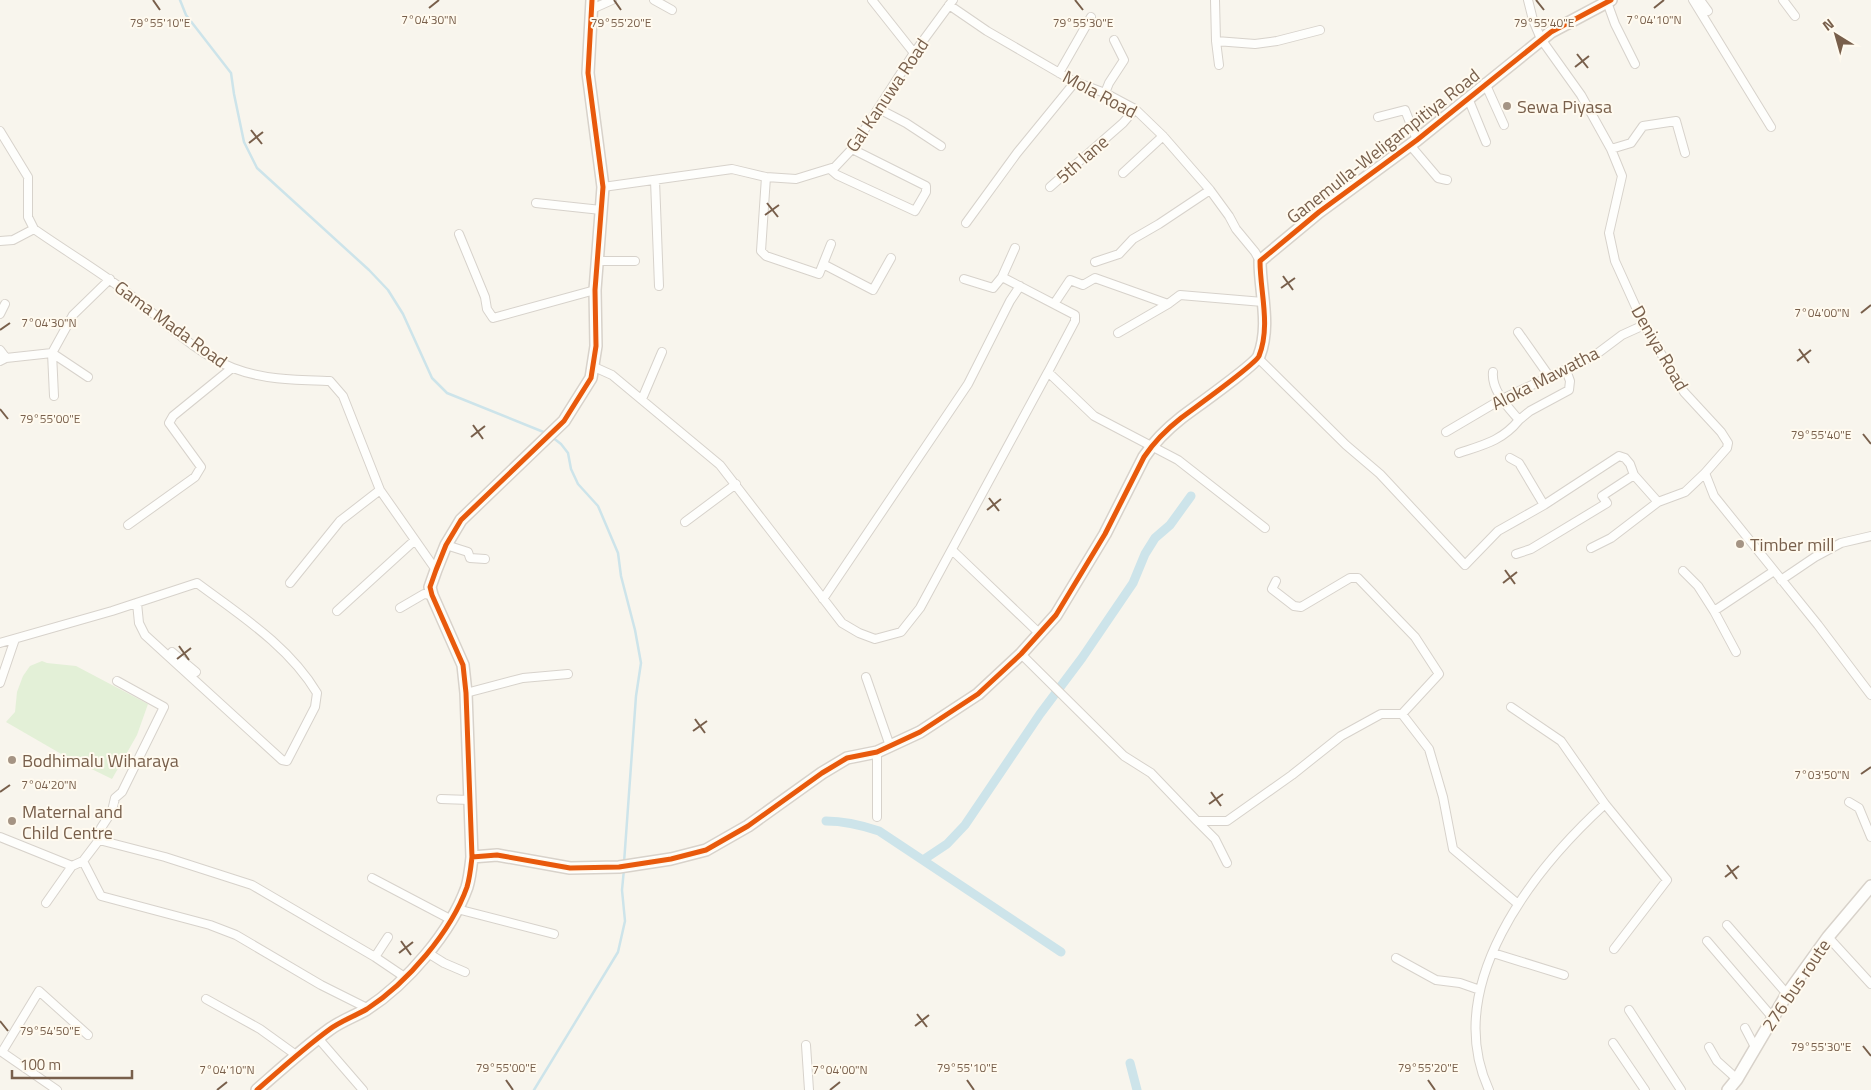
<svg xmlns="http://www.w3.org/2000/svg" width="1871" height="1090" font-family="'Titillium Web',sans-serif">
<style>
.green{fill:#e3f0d7}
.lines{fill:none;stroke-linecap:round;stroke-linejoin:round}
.stream{stroke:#cde4ea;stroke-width:2.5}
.canal{stroke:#cde4ea;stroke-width:9}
.street-casing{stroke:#d7d2cb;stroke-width:10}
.secondary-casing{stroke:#d8d2ca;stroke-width:14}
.street{stroke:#fefefc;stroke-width:8}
.secondary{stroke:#fefefc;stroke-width:11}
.cycleway-casing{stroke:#fffaef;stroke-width:8}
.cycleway{stroke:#e8590c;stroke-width:5}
.ticks{fill:none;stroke:#785f4b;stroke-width:2}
.poi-dot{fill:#a59484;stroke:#fffaef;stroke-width:2}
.labels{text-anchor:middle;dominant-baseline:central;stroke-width:4;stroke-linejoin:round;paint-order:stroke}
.street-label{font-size:18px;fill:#785f4b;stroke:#fffaef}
.poi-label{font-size:18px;fill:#785f4b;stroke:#fffaef;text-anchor:start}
.ticks-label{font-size:12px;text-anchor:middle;fill:#785f4b;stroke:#fffaef;stroke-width:4;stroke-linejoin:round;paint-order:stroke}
</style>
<rect width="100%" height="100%" fill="#f8f5ed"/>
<path class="green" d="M 42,661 L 47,663 L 76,666 L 148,704 L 137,735 L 112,779 L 63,755 L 6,722 L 15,712 L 17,692 L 23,676 L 30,666 Z"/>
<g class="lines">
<path class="stream" d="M 180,0 L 186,15 L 231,73 L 234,94 L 244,142 L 257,168 L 369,270 L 388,290 L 403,314 L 432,378 L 447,393 L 546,433
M 552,437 L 561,444 L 568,453 L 571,469 L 578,484 L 598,506 L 618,553 L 621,576 L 635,630 L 641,663 L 636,696 L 624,863
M 534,1090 L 618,952 L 625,921 L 622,890 L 624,869"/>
<path class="canal" d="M 826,821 C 844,821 861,825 879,831 L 1061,952
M 923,860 L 947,844 L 965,825 L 1040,714 L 1082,658 L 1133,583 L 1145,554 L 1155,538 L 1170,525 L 1191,496
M 1130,1063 L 1137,1090"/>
<defs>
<path id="street" d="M 654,0 L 672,10
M 872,0 L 914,53
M 1215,0 L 1216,41 L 1255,44 L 1277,41 L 1320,30
M 1528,0 L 1533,20 L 1541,39 L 1581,95 L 1611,149 L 1622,176 L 1609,233 L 1615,261 L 1644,325 L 1684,392 L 1721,432 L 1728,443 L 1727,448 L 1705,473 L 1714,496 L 1818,625 L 1871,695
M 1693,0 L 1771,127
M 1700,0 L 1708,11
M 1783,0 L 1795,16
M 1607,2 L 1615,24 L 1635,64
M 949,5 L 987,31 L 1075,82 L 1105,93 L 1135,109 L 1163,136 L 1210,190 L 1229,216 L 1236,229 L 1255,252 L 1260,261
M 592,9 L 612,0
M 1216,41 L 1219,65
M 1059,73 L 1091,17
M 1485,83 L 1504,125
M 1105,93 L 1109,83 L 1124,60 L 1114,40
M 1468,98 L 1486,142
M 879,109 L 906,123 L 941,146
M 1378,117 L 1405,110 L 1417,140
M 0,131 L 28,177 L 28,217 L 34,229 C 64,250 96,269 125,291 C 157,315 196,354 233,368 C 264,380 298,380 330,381 L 343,396 L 380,490 L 436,570
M 1410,145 L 1438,178 L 1447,180
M 1611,149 L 1631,143 L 1643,126 L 1676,121 L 1685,153
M 830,169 L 837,175 L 915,211 L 926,192 L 926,186 L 852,149
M 1123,173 L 1163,136
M 766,177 L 761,251 L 766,256 L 819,274 L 831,244
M 655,180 L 659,286
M 603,187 L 732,169 L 766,177 L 796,179 L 835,167 L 852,149 L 914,53 L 953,0
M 1050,187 L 1123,123 L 1135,109
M 536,203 L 601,210
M 966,223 L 1017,153 L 1075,82
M 459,234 L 485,297 L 487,309 L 493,318 L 595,290
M 0,241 L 13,240 L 34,229
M 597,261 L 635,261
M 1095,262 L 1119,254 L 1133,239 L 1159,224 L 1210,190
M 823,264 L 873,290 L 891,258
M 1002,277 L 1015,248
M 964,279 L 993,288 L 1002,277 L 1075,315 L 1075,321 L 1048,372
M 1054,304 L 1070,280 L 1083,285 L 1095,278 L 1168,304 L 1180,295 L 1263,302
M 0,314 L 5,304
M 1518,332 L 1549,376
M 1118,333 L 1168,304
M 0,350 L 6,358
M 52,353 L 54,396
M 52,353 L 88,377
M 1258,358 L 1346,445 L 1380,474 L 1465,565 L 1498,531 L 1544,505 L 1619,456 L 1625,458 L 1630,464 L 1634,475 L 1658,502 L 1685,492 L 1705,473
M 0,361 L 6,358 L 52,353 L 73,315 L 110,279
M 592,366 L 612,375 L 720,465 L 842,623 L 859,633 L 875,639 L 901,632 L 920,608 L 1048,372 L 1094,416 L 1178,460 L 1265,528
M 1493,372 C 1491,390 1508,407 1519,420 L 1530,411 L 1569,390 L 1570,381 L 1566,370
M 642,399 L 662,352
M 1446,432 L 1502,399 L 1594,356 L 1622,335 L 1644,325
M 1459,453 C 1483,445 1502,441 1519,420
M 1510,458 L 1519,463 L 1544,505
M 685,522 L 736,484
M 128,525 L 195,477 L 201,467 L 169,423 L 173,416 L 232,368
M 446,545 L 468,552 L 470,558 L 485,559
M 1591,548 L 1611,538 L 1658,502
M 952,550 L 1040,634
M 1516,554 L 1531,549 L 1607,503 L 1602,496 L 1634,475
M 1683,571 L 1698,586 L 1714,611
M 1781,580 L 1815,557 L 1841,543 L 1871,536
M 1276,581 L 1272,589 L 1294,606 L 1301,607 L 1350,578 L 1358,578 L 1415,637 L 1439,674 L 1402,714
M 290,583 L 340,521 L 380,490
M 823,599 L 968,384 L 1010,301 L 1020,286
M 400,608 L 424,594 L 432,595
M 337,611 L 415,540
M 0,643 L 112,611 L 197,583 C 240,615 289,646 317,693 L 315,707 L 287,761 L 282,760 L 145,635 L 139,623 L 137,603
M 172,652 L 196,672 L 190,676
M 1736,652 L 1714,611 L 1774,571
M 1021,654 L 1124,756 L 1151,773 L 1197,821 L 1227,821 L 1292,775 L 1341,736 L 1381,714 L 1402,714 L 1429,749 L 1443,797 L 1453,849 L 1518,904
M 866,677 L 890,746
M 0,683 L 15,639
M 466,693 L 523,678 L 568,674
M 1511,707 L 1561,741 L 1605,804 L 1667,880 L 1614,949
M 441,799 L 470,800
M 1849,802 L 1859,808 L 1871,837
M 877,817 L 877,752
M 1197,821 L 1215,839 L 1227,863
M 0,837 L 72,866 L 83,861 L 101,896 L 210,925 L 236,935 L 321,985 L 367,1008
M 99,840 L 101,828 L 112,811 L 115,798 L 122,792 L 164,707 L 117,681
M 83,861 L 99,840 L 165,857 L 252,885 L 375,957 L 406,978
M 372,878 L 450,919
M 46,903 L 72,866
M 457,909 L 554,934
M 1727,925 L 1787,994
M 1828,937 L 1871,984
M 1707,941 L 1773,1018
M 428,953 L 444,963 L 465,972
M 1493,953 L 1564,975
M 375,957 L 388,937
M 1396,958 L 1436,980 L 1460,983 L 1480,990
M 206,999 L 260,1029 L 296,1055
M 1629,1010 L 1681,1090
M 1745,1028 L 1755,1047
M 318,1038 L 363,1090
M 1613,1043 L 1645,1090
M 806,1045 L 809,1090
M 1709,1047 L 1717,1061 L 1737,1079
M 57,1090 L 2,1052 L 39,991 L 88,1035
M 1489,1090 C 1441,986 1532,871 1605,804"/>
<path id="secondary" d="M 472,857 L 466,693 L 463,665 L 432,595 L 430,587 L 436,570 L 446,545 L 461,520 L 564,421 L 591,378 L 596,346 L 595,290 L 603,187 L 588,73 L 592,0
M 257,1090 C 281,1069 304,1048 330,1029 C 341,1021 355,1016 367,1009 C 407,983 451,932 467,887 C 470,877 471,866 472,857 L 497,855 L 570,868 L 619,867 L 671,859 L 706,850 L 748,826 L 822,773 L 847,758 L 877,752 L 920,732 L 978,694 L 1021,654 L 1056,615 L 1105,534 L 1144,457 C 1154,442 1167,429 1181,418 C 1194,408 1255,365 1259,356 C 1271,325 1260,292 1260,261 L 1319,212 L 1417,140 L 1551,32 L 1611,0
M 1728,1090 L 1737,1079 L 1787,994 L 1828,937 L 1871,886"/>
</defs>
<use href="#street" class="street-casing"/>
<use href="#secondary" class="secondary-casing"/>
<use href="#street" class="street"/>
<use href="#secondary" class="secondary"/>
<defs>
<path id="cycleway" d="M 472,857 L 466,693 L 463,665 L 432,595 L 430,587 L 436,570 L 446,545 L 461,520 L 564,421 L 591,378 L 596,346 L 595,290 L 603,187 L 588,73 L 592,0
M 257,1090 C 281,1069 304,1048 330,1029 C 341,1021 355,1016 367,1009 C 407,983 451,932 467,887 C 470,877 471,866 472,857 L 497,855 L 570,868 L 619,867 L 671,859 L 706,850 L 748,826 L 822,773 L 847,758 L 877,752 L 920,732 L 978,694 L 1021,654 L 1056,615 L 1105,534 L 1144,457 C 1154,442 1167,429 1181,418 C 1194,408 1255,365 1259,356 C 1271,325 1260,292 1260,261 L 1319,212 L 1417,140 L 1551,32 L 1611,0"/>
</defs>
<use href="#cycleway" class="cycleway-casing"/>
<use href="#cycleway" class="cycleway"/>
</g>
<path class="ticks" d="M 153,0 L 160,10M 614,0 L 621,10M 1075,0 L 1083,10M 1536,0 L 1544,10M 429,8 L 439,0M 1654,8 L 1664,0M 1577,54 L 1588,68M 1575,67 L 1589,56M 251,130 L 262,144M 249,143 L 263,132M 767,203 L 778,217M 765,215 L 779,205M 1283,276 L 1293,290M 1281,288 L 1295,278M 1861,313 L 1871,305M 0,330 L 10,323M 1799,349 L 1809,363M 1797,361 L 1811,350M 0,409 L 8,419M 473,425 L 483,439M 1863,434 L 1871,444M 471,437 L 485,426M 989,498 L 999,511M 987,510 L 1001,499M 1505,570 L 1515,584M 1503,583 L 1517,572M 179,646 L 189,660M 177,659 L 191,648M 695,719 L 705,733M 693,731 L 707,721M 1861,774 L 1871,767M 0,792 L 10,785M 1211,792 L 1221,806M 1209,804 L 1223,794M 1727,865 L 1737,879M 1725,877 L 1739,866M 401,941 L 411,955M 399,953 L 413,942M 917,1014 L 927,1027M 0,1021 L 8,1031M 915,1026 L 929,1015M 1863,1046 L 1871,1056M 506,1080 L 513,1090M 967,1080 L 974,1090M 1428,1080 L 1435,1090M 217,1090 L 227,1082M 830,1090 L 840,1082"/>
<g class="poi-dot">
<circle cx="1507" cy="106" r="5"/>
<circle cx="1740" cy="544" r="5"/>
<circle cx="12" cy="760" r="5"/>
<circle cx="12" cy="821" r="5"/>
</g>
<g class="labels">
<g class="street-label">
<text transform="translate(1100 94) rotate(28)">Mola Road</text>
<text transform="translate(887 95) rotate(-56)">Gal Kanuwa Road</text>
<text transform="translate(1383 146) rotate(-38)">Ganemulla-Weligampitiya Road</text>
<text transform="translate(1082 159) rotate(-41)">5th lane</text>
<text transform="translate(171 324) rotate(36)">Gama Mada Road</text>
<text transform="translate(1660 348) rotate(60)">Deniya Road</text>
<text transform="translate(1545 378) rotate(-27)">Aloka Mawatha</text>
<text transform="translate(1796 985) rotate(-56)">276 bus route</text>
</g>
<g class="poi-label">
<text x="1517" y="106">Sewa Piyasa</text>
<text x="1750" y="544">Timber mill</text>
<text x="22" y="760">Bodhimalu Wiharaya</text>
<text x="22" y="811">Maternal and<tspan x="22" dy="21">Child Centre</tspan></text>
</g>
</g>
<g class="ticks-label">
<text x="429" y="24">7°04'30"N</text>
<text x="1654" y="24">7°04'10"N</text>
<text x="160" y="27">79°55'10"E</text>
<text x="621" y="27">79°55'20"E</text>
<text x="1083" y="27">79°55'30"E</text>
<text x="1544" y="27">79°55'40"E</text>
<text x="1822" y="317">7°04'00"N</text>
<text x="49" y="327">7°04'30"N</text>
<text x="50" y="423">79°55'00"E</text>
<text x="1821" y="439">79°55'40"E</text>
<text x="1822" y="779">7°03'50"N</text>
<text x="49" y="789">7°04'20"N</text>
<text x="50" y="1035">79°54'50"E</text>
<text x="1821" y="1051">79°55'30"E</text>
<text x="506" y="1072">79°55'00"E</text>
<text x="967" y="1072">79°55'10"E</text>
<text x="1428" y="1072">79°55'20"E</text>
<text x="227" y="1074">7°04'10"N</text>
<text x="840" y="1074">7°04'00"N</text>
</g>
<g transform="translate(1836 35) rotate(323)" stroke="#fffaef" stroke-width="4" paint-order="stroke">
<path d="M0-4L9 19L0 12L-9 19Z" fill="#785f4b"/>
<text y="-8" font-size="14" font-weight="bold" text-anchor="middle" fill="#785f4b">N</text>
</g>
<path d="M12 1070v8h120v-8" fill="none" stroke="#785f4b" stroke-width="2.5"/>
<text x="20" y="1070" font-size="15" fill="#785f4b" stroke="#fffaef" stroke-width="4" paint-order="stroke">100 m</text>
</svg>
